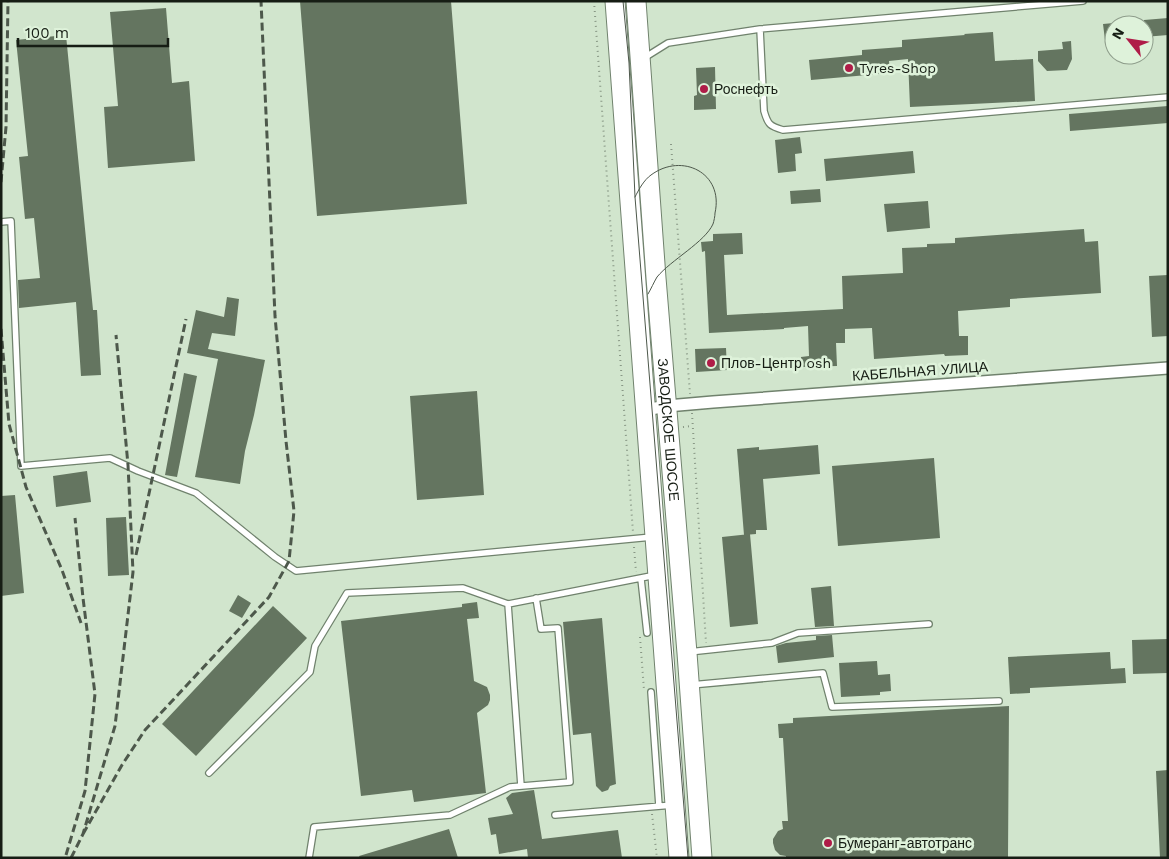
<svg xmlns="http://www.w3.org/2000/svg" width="1169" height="859" font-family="'Work Sans',sans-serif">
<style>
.building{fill:#647560}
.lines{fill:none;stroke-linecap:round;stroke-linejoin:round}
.lane-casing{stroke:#70826d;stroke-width:8}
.street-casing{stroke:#70826d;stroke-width:14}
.primary-casing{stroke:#70826d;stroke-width:21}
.path{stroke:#889785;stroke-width:2;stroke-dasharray:1 4;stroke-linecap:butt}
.lane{stroke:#fff;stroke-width:5.5}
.street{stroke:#fff;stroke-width:11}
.primary{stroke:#fff;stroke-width:19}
.tram{stroke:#4d584b;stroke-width:1}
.rail{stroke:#4d584b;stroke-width:3;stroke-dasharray:8 4;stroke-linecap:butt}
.poi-dot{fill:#af1c48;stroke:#def2da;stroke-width:2}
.labels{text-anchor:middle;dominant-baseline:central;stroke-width:5;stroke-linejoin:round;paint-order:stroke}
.poi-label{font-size:14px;fill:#161d14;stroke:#def2da;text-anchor:start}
.street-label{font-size:14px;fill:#161d14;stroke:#def2da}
</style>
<rect width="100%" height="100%" fill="#d1e5cd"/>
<path class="building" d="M 300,1 L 451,1 L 467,204 L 317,216 Z
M 166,8 L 172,83 L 189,81 L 195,161 L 108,168 L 104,107 L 118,106 L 110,12 Z
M 1168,18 L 1168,35 L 1144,37 L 1144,20 Z
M 1114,23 L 1114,39 L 1105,40 L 1103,24 Z
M 993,32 L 995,61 L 1033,59 L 1035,101 L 910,107 L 908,59 L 889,61 L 890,73 L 811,80 L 809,60 L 862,55 L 862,50 L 902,47 L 902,40 L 965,35 L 964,34 Z
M 66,35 L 93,310 L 97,310 L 101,375 L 81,376 L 76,302 L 19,308 L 18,280 L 40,278 L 34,218 L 25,219 L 19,157 L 28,156 L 16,40 Z
M 1071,41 L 1072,59 L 1067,70 L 1047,71 L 1038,61 L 1038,51 L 1063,49 L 1062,42 Z
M 715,67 L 716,109 L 694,110 L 694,96 L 697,95 L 696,68 Z
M 1168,106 L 1168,123 L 1070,131 L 1069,114 Z
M 800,137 L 802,153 L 795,154 L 796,171 L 778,173 L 775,140 Z
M 913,151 L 915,173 L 826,181 L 824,159 Z
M 820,189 L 821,202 L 791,204 L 790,191 Z
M 928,201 L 930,228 L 887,232 L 884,204 Z
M 1084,229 L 1085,242 L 1098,241 L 1101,293 L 1010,299 L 1010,307 L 958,311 L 959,336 L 968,336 L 968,355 L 945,356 L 944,354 L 874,359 L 872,328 L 845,329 L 845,343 L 836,343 L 837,366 L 801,367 L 801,357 L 809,356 L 808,326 L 784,328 L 784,329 L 709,333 L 705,251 L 702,252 L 701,242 L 713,241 L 713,234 L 742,233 L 743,254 L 724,255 L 727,315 L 843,309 L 842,276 L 903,273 L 902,248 L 927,247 L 927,244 L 955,243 L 955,238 Z
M 1168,275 L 1168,336 L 1152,337 L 1149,276 Z
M 227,297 L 239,299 L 235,336 L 212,333 L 208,349 L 265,360 L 254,415 L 245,451 L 240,484 L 195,477 L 218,359 L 187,353 L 196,310 L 224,317 Z
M 726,348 L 727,370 L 696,372 L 695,349 Z
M 184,373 L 197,376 L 177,477 L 165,475 Z
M 477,391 L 484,495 L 417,500 L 410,396 Z
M 818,445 L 820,474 L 763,479 L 767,530 L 756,530 L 756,534 L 744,535 L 737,449 L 759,447 L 759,450 Z
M 934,458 L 940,538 L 838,546 L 832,466 Z
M 87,471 L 91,502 L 56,507 L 53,476 Z
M 15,495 L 24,593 L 1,596 L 1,496 Z
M 126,517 L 129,575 L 108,576 L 106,518 Z
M 750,534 L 758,624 L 730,627 L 722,537 Z
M 831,586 L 834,626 L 815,627 L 811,588 Z
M 238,595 L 251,603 L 242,618 L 229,611 Z
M 477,602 L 479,618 L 467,619 L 474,681 L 487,687 L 490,695 L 490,700 L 488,705 L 477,713 L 486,793 L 414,802 L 412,790 L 361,796 L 341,621 L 462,607 L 462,604 Z
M 273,606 L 307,638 L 196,756 L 162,724 Z
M 602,618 L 616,784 L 610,786 L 608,790 L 602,792 L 596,786 L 591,733 L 573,735 L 563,622 Z
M 832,635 L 834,657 L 778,663 L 776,646 L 786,643 L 816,640 L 816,636 Z
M 1168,639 L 1168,673 L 1133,674 L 1132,640 Z
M 1110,652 L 1111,669 L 1125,668 L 1126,683 L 1030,688 L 1030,693 L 1010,694 L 1008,657 Z
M 877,661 L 878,675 L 890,674 L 891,691 L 880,692 L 880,695 L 841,697 L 839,663 Z
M 1009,706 L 1008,858 L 786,858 L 786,856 L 780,855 L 775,850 L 773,843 L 773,839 L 778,831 L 783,829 L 782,821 L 788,821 L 783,738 L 779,738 L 778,724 L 793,723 L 793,718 Z
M 1168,770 L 1168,858 L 1160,858 L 1156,771 Z
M 534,790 L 542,839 L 618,830 L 622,858 L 528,858 L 527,849 L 499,854 L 496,834 L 491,835 L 488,818 L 513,814 L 506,798 L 512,793 Z
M 449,829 L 458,858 L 360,858 L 359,856 Z"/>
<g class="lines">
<defs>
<path id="lane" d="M 760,29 L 764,111 C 768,125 770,126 783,130 L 1168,97
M 644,58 L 668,43 L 760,29 L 1083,1
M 1,222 L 11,221 L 21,466 L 110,458 L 138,471 L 196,493 L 275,557 L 296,571 L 652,537
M 641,579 L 647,633
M 689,652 L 772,643 L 798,633 L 929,624
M 691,685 L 823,673 L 832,707 L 999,701
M 651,692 L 659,806
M 209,773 L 310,672 L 315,646 L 347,593 L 463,588 L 508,604
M 521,786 L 508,604 L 656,575
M 555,815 L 673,805
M 309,858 L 314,827 L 450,815 L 510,787 L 570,782 L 558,628 L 541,629 L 536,598"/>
<path id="street" d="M 645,410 L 667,406 L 713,402 L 1168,368"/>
<g id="primary">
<path d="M 615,1 L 679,858"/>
<path id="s1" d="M 636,1 L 656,278 L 687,653 L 702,858"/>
</g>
</defs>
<use href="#lane" class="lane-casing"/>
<use href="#street" class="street-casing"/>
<use href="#primary" class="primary-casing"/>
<path class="path" d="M 594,1 L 633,532
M 671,144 L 690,394
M 692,413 L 706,643
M 683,427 L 692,426
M 634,547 L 636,572
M 640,637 L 644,690
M 652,814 L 657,858"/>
<use href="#lane" class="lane"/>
<use href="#street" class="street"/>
<use href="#primary" class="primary"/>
<path class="tram" d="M 623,1 L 629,63 L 635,197 L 688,858
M 635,197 C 639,189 644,180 651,175 C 682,152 724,173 715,213 C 715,216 714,221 713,224 C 705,242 671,260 657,277 C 654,282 651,289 648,294"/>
<path class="rail" d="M 1,182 L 6,127 L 8,1
M 1,329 L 9,424 L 26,487 L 62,570 L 81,623
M 136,555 L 186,319
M 83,834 L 122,765 L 145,730 L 269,597 L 289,561 L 294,511 L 286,441 L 275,316 L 261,1
M 66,855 L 85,791 L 95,694 L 83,598 L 75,518
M 71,858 L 83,834 L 115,726 L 133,572 L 128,465 L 116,335"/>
</g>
<g class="poi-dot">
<circle cx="849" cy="68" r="5"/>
<circle cx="704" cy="89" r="5"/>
<circle cx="711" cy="363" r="5"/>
<circle cx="828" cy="843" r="5"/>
</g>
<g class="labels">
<g class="poi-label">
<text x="859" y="68">Tyres-Shop</text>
<text x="714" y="89">Роснефть</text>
<text x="721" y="363">Плов-Центр osh</text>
<text x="838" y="843">Бумеранг-автотранс</text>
</g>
<g class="street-label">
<text transform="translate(920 371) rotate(-4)">КАБЕЛЬНАЯ УЛИЦА</text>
<text stroke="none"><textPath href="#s1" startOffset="430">ЗАВОДСКОЕ ШОССЕ</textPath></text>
</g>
</g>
<rect width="1169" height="859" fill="none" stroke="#161d14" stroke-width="5"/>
<g transform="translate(1129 40) rotate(300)"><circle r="24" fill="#def2da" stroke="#8e9d8b"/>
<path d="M0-4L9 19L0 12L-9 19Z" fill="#af1c48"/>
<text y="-8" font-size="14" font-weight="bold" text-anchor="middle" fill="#161d14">N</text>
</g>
<path d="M18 38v8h150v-8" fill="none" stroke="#161d14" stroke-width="2.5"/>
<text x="25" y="38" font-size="15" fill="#161d14" stroke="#def2da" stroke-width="4" paint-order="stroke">100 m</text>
</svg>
